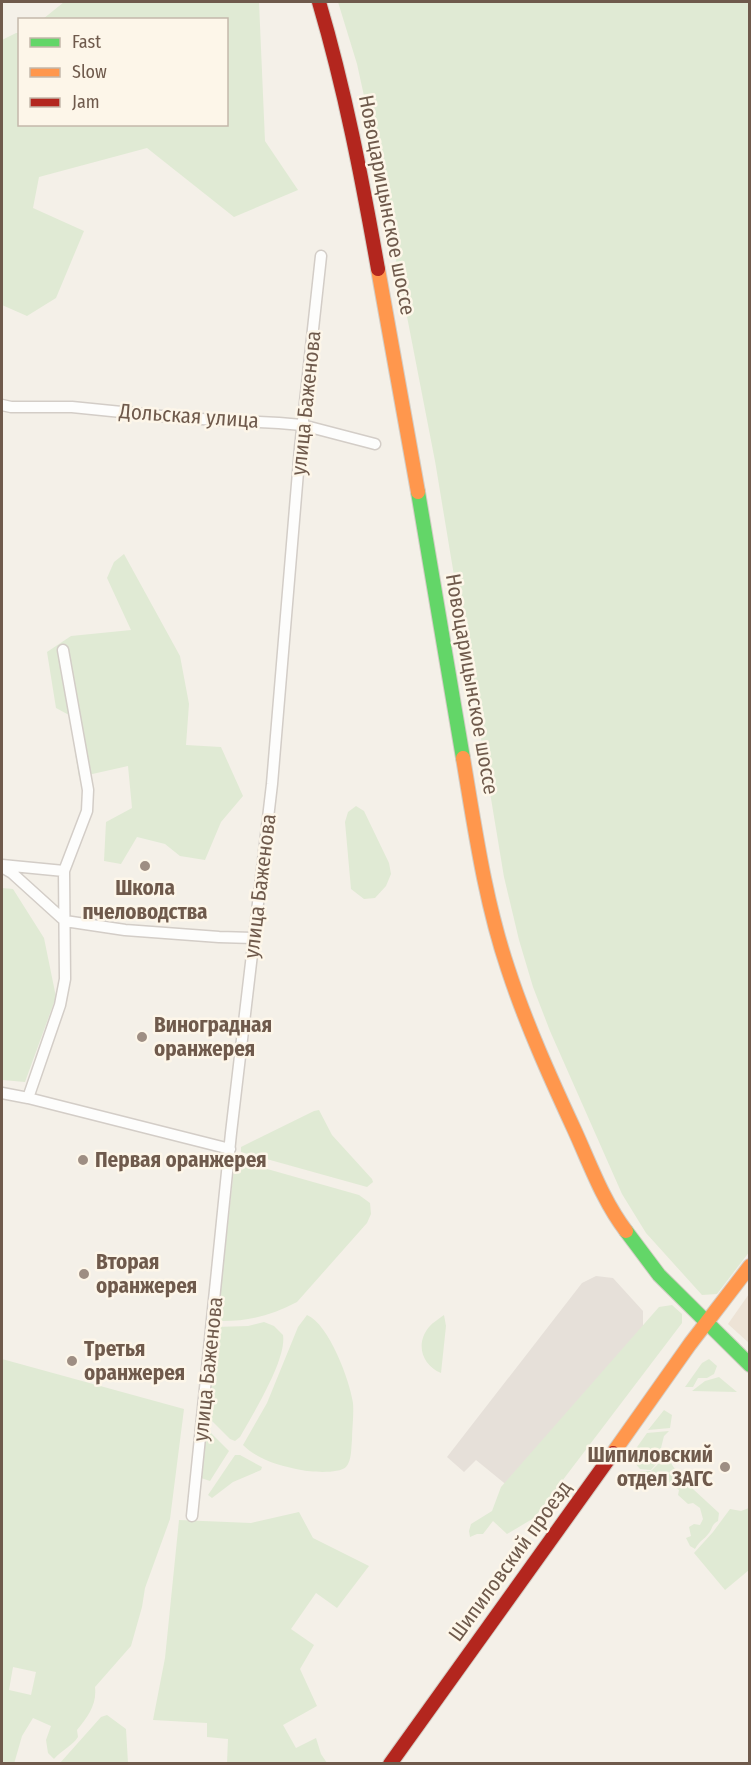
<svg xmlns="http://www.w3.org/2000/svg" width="751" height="1765" font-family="'Fira Sans Condensed',sans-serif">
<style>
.residential{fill:#ede3d6}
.industrial{fill:#e6e0d9}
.green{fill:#e0ead4;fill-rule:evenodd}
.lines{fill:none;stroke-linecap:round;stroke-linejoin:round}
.street-casing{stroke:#d3cdc7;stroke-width:13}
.fast-casing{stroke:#d3cdc5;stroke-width:16}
.slow-casing{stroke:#d3cdc5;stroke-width:16}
.jam-casing{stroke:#d3cdc5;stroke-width:16}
.street{stroke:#fdfdfc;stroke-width:10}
.fast{stroke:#63d668;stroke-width:14}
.slow{stroke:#ff974d;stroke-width:14}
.jam{stroke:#b3261e;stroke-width:14}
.poi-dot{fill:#9e8e83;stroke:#fdf6e9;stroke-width:2}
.labels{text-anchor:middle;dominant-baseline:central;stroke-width:5;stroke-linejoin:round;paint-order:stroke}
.street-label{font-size:21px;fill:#6f5a4c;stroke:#fdf6e9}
.poi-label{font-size:21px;font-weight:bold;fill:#6f5a4c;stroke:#fdf6e9;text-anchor:start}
</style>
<rect width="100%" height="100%" fill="#f4f0e8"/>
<path class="residential" d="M 749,1294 L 749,1343 L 728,1324 Z"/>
<path class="industrial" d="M 596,1276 L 613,1278 L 643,1311 L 643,1339 L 530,1504 L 476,1460 L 464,1472 L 447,1457 L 582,1283 Z"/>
<path class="green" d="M 64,2 L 259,2 L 265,141 L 298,190 L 234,217 L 147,148 L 39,177 L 33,208 L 84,231 L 56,298 L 27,316 L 2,305 L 2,40 L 16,33 L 19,33 L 20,124 L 226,124 L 226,20 L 43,19 Z
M 338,2 L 749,2 L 750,1251 L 717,1294 L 702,1295 L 646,1233 L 622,1194 L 550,1031 L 533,987 L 519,940 L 504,877 L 435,461 L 366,105 L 357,64 Z
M 124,554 L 180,656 L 189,704 L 186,745 L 221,747 L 243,796 L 221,822 L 205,860 L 180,856 L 165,844 L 137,837 L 121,864 L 104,861 L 106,822 L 132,808 L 128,766 L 79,777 L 69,715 L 56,708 L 47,652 L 71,636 L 131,630 L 107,578 L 114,562 Z
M 356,806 L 364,811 L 389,863 L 391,874 L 386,886 L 375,898 L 364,899 L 351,889 L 345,822 L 348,812 Z
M 2,888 L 13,889 L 44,938 L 56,997 L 25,1082 L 3,1080 L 2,1085 Z
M 319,1110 L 332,1135 L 372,1179 L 373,1182 L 367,1187 L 241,1152 L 241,1147 L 314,1111 Z
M 235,1160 L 359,1195 L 370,1203 L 371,1214 L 367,1223 L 297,1302 C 271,1316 246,1322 217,1321 Z
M 672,1305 L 682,1314 L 682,1323 L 534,1518 L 507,1534 L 493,1521 L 483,1534 L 477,1534 L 470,1537 L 469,1531 L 471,1524 L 492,1511 L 501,1487 L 659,1307 Z
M 307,1315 C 329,1324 350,1381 353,1403 C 354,1415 352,1428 352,1440 C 351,1448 352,1460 346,1467 C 339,1474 310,1472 301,1470 C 280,1466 258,1460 243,1445 L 267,1403 L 298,1327 Z
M 444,1315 L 446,1326 L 441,1373 C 422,1365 415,1344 429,1327 C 433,1322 439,1319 444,1315 Z
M 264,1322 L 274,1326 L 283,1335 C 287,1359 253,1414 240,1437 L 235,1441 L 230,1439 L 207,1416 L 215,1327 L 248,1326 Z
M 2,1359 L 184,1409 L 170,1519 L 145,1588 L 142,1607 L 131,1646 L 95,1687 C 97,1705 88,1716 77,1730 L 78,1737 C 72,1746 62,1750 54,1759 L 48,1753 L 46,1740 L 51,1726 L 33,1718 L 22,1736 L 14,1764 L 2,1763 ZM 13,1667 L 36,1672 L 31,1695 L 9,1690 Z
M 709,1359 L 717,1366 L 714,1374 L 707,1378 L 698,1378 L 693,1387 L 685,1387 L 702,1363 Z
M 719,1377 L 737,1392 L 692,1391 L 705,1381 Z
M 664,1410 L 672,1415 L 670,1428 L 648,1430 Z
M 205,1427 L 229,1451 L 210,1481 L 201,1478 Z
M 669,1431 L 664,1436 L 659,1456 L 669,1459 L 658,1462 L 651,1470 L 640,1469 L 630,1457 L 647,1433 Z
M 235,1455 L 240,1455 L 262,1467 L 261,1470 L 233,1482 L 212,1498 L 208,1495 Z
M 669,1460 L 680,1477 L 719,1513 L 718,1521 C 711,1525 713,1528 709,1533 C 704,1540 700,1540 695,1549 L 690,1546 L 686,1538 L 691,1536 L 689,1527 L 694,1524 L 700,1525 L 703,1519 L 700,1508 L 693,1503 L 688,1504 L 678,1495 L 679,1490 C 667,1481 663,1484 651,1476 L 642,1479 L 640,1477 L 640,1471 L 651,1471 L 658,1464 Z
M 749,1508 L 749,1570 L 725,1590 L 694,1553 L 713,1532 L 730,1509 L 741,1511 Z
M 299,1512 L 313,1538 L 369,1566 L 337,1608 L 316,1593 L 291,1629 L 314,1645 L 300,1669 L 317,1706 L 283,1725 L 296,1748 L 316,1738 L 321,1754 L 327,1763 L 227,1763 L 228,1739 L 207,1737 L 207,1723 L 153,1720 L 165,1658 L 179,1520 L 251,1523 Z
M 107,1715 L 126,1729 L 128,1763 L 60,1763 L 101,1717 Z"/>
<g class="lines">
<defs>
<path id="street" d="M 2,405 L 11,407 L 72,407 L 181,418 L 279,423 L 302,425 L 375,444
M 2,865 L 64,871
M 2,867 L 12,873 L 65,921 L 125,930 L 219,937 L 253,938
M 2,1093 L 28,1098 L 230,1149
M 28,1098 L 60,1005 L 65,979 L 64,871 L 87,811 L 88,790 L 63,650
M 192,1516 L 231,1133 L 272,784 L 300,448 L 321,256"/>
<path id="fast" d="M 418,492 L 463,758
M 626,1231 L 659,1275 L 750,1365"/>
<path id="slow" d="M 378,269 L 418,492
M 463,758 C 475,829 485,901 508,969 C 526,1024 550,1077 574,1129 C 590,1164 603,1201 626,1231
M 613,1453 L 690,1344 L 750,1266"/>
<path id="jam" d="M 319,2 C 345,90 362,179 378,269
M 390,1764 L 613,1453"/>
</defs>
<use href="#street" class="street-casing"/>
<use href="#fast" class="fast-casing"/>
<use href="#slow" class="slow-casing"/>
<use href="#jam" class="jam-casing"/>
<use href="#street" class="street"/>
<use href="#fast" class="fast"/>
<use href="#slow" class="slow"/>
<use href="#jam" class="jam"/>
</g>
<g class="poi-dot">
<circle cx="145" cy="866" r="6"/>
<circle cx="142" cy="1037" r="6"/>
<circle cx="83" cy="1160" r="6"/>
<circle cx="84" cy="1274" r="6"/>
<circle cx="72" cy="1361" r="6"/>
<circle cx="725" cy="1467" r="6"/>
</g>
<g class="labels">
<g class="street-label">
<text transform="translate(387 205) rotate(79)">Новоцарицынское шоссе</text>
<text transform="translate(306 403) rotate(-84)">улица Баженова</text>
<text transform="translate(189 416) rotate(4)">Дольская улица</text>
<text transform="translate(472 684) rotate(80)">Новоцарицынское шоссе</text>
<text transform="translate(260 886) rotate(-83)">улица Баженова</text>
<text transform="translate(208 1369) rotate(-84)">улица Баженова</text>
<text transform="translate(510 1561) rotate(-54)">Шипиловский проезд</text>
</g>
<g class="poi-label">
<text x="145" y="888" text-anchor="middle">Школа<tspan x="145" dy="24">пчеловодства</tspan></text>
<text x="154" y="1025">Виноградная<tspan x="154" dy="24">оранжерея</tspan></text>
<text x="95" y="1160">Первая оранжерея</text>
<text x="96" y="1262">Вторая<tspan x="96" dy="24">оранжерея</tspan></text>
<text x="84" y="1349">Третья<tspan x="84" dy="24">оранжерея</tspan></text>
<text x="713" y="1455" text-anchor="end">Шипиловский<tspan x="713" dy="24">отдел ЗАГС</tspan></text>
</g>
</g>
<rect width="751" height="1765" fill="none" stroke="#6f5a4c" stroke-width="6"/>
<rect x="18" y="18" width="210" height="108" fill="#fdf6e9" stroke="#c4b8aa" stroke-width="1.5"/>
<rect x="30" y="38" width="30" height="9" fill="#63d668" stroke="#c4b8aa" stroke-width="1.5"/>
<text x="72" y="48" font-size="18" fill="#6f5a4c">Fast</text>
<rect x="30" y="68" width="30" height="9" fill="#ff974d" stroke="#c4b8aa" stroke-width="1.5"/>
<text x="72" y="78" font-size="18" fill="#6f5a4c">Slow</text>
<rect x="30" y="98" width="30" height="9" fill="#b3261e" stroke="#c4b8aa" stroke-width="1.5"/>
<text x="72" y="108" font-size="18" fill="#6f5a4c">Jam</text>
</svg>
